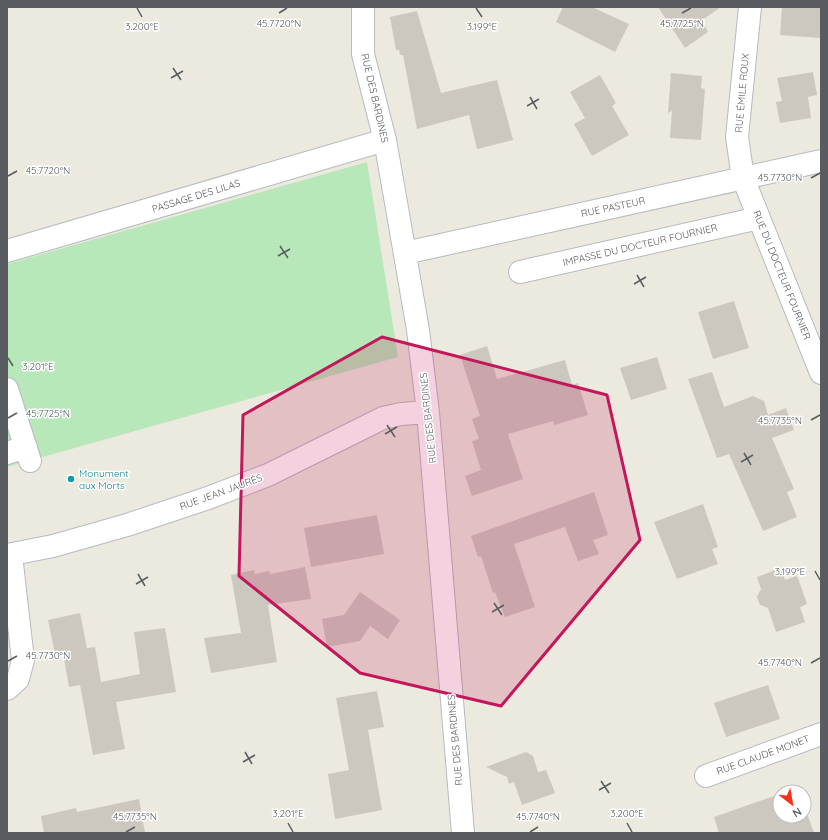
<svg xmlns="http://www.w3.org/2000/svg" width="828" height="840" font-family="Quicksand,sans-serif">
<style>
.green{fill:#b8e7ba}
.building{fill:#ccc8c0}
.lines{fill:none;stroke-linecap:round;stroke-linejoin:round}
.pedestrian-casing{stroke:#b7babf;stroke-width:24}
.minor-casing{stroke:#b7babf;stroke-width:24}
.pedestrian{stroke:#fff;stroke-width:22}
.minor{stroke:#fff;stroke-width:22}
.marked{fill:#c2185b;fill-opacity:0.2;stroke:#c2185b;stroke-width:3;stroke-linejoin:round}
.ticks{fill:none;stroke:#585c61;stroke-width:1.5}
.culture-dot{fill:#0f9aa8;stroke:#fff;stroke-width:1.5}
.labels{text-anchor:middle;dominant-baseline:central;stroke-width:3;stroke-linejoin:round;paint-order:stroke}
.street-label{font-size:10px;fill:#585c61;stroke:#fff}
.culture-label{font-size:10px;fill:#0d838f;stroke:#fff;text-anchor:start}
.ticks-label{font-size:10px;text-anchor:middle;fill:#585c61;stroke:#fff;stroke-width:3;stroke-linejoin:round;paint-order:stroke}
</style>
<rect width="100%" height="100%" fill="#eceadf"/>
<path class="green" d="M 367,162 L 398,357 L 7,467 L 7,264 Z"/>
<path class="building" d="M 563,7 L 592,7 L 629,24 L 615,52 L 556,22 Z
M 658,7 L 721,7 L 702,20 L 708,32 L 685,48 Z
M 782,7 L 821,7 L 821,38 L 780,35 Z
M 417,11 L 441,93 L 497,80 L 513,140 L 477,149 L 469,115 L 417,129 L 403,55 L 400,55 L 399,50 L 396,50 L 390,17 Z
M 813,72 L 817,95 L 808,97 L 811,118 L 780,123 L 776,102 L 782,101 L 777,78 Z
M 671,73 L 702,76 L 701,88 L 705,89 L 701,140 L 670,138 L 672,111 L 668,113 Z
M 600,75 L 616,103 L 612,106 L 629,135 L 592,156 L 574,124 L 585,118 L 570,92 Z
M 734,301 L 749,348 L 713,359 L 698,312 Z
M 487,346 L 497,379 L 565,360 L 572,385 L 578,383 L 588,415 L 554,425 L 553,421 L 508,434 L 523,479 L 472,496 L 465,476 L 481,470 L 472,441 L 479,439 L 472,419 L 480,416 L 460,355 Z
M 657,357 L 667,389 L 631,400 L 620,368 Z
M 712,372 L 724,407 L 753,396 L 764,401 L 768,415 L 786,408 L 794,430 L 772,438 L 794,489 L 787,492 L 797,517 L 763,531 L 729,454 L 717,458 L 688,379 Z
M 594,492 L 608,535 L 593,540 L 599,554 L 578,561 L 565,527 L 514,544 L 535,607 L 505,617 L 495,592 L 493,593 L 481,556 L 478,557 L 471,536 Z
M 703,504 L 718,547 L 712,549 L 718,564 L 677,579 L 654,522 Z
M 377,515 L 384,554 L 311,567 L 304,528 Z
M 305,567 L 311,599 L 268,605 L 277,662 L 211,673 L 204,638 L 241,633 L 231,575 L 254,570 L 255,574 L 269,571 L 270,574 Z
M 781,568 L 785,580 L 796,576 L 798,578 L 807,604 L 800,607 L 805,622 L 776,632 L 768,608 L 760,605 L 757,597 L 761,589 L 757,577 Z
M 360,592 L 400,620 L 388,639 L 370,626 L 360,641 L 327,647 L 322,619 L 344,615 Z
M 80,613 L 87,648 L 95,647 L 101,682 L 140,674 L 134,632 L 165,628 L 176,692 L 116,702 L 125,749 L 93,755 L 80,685 L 69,687 L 63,653 L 55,654 L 48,620 Z
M 768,685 L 780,719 L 726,737 L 714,703 Z
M 377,691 L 384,727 L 368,730 L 382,810 L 335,819 L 328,774 L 349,770 L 336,698 Z
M 526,752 L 533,756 L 538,772 L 546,770 L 555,793 L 522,805 L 514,782 L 509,784 L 507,777 L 486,767 Z
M 780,794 L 780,816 L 804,816 L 804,805 L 814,833 L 719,833 L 714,817 Z
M 139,799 L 145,833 L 44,833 L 41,816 L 76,808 L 77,812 Z"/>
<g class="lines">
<defs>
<path id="pedestrian" d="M 7,389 L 30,461
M 7,453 L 26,447"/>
<path id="minor" d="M 363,7 L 363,54 L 385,140 L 398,214 L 418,330 L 428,412 L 463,833
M 750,7 L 737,137 L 743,178 L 821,373
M 7,251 L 385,140
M 405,253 L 821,161
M 520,272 L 759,218
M 7,555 L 53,546 L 127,525 L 208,498 L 268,475 L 383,418 L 401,414 L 428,412
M 7,689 L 18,679 L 23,660 L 11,555
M 706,776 L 821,734"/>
</defs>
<use href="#pedestrian" class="pedestrian-casing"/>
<use href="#minor" class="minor-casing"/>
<use href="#pedestrian" class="pedestrian"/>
<use href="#minor" class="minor"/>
</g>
<path class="marked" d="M 382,337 L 607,395 L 640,540 L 501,706 L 360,673 L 239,576 L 243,415 Z"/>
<path class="ticks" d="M 137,8 L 142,17M 476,8 L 482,17M 279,13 L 287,8M 682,13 L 691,8M 173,68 L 181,80M 171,78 L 183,71M 530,97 L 537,109M 527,106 L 539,99M 8,176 L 17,171M 811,178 L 820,173M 280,246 L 288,258M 278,256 L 290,249M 637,275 L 644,287M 634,284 L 646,277M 8,358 L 13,366M 8,418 L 17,413M 811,420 L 820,415M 387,425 L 395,437M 385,434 L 397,427M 744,453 L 751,465M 741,462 L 753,455M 815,571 L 820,580M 138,574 L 145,586M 136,584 L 148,577M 494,603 L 502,615M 492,612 L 504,605M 8,661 L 17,656M 811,663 L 820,658M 245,752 L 252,764M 243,762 L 255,755M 601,781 L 609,793M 599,790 L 611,783M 288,823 L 293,832M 627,823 L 632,832M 126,832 L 135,827M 530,832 L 538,827"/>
<circle class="culture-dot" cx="71" cy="479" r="4"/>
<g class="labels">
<g class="street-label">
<text transform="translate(742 93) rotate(-85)">RUE ÉMILE ROUX</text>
<text transform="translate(375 98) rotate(77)">RUE DES BARDINES</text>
<text transform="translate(196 196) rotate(-17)">PASSAGE DES LILAS</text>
<text transform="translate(613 207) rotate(-12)">RUE PASTEUR</text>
<text transform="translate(640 245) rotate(-13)">IMPASSE DU DOCTEUR FOURNIER</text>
<text transform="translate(782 275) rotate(68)">RUE DU DOCTEUR FOURNIER</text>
<text transform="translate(428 418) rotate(-96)">RUE DES BARDINES</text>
<text transform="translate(221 492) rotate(-20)">RUE JEAN JAURÈS</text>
<text transform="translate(455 740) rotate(-95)">RUE DES BARDINES</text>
<text transform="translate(763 755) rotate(-20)">RUE CLAUDE MONET</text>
</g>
<g class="culture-label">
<text x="79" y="473">Monument<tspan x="79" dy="12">aux Morts</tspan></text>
</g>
</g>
<g class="ticks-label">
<text x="279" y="27">45.7720°N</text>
<text x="682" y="27">45.7725°N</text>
<text x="142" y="30">3.200°E</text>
<text x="482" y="30">3.199°E</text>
<text x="48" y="174">45.7720°N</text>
<text x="780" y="181">45.7730°N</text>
<text x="38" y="370">3.201°E</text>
<text x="48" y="417">45.7725°N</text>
<text x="780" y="424">45.7735°N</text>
<text x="790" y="575">3.199°E</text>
<text x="48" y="659">45.7730°N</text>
<text x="780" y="666">45.7740°N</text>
<text x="288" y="817">3.201°E</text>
<text x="627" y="817">3.200°E</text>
<text x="135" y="820">45.7735°N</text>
<text x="538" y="820">45.7740°N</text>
</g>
<rect width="828" height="840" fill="none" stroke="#585c61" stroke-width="16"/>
<g transform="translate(792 804) rotate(149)"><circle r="19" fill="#ffffff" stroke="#bcbec0"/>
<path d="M0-3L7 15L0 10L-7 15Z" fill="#f5331c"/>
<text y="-6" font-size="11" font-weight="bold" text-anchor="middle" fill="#585c61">N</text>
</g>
</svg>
